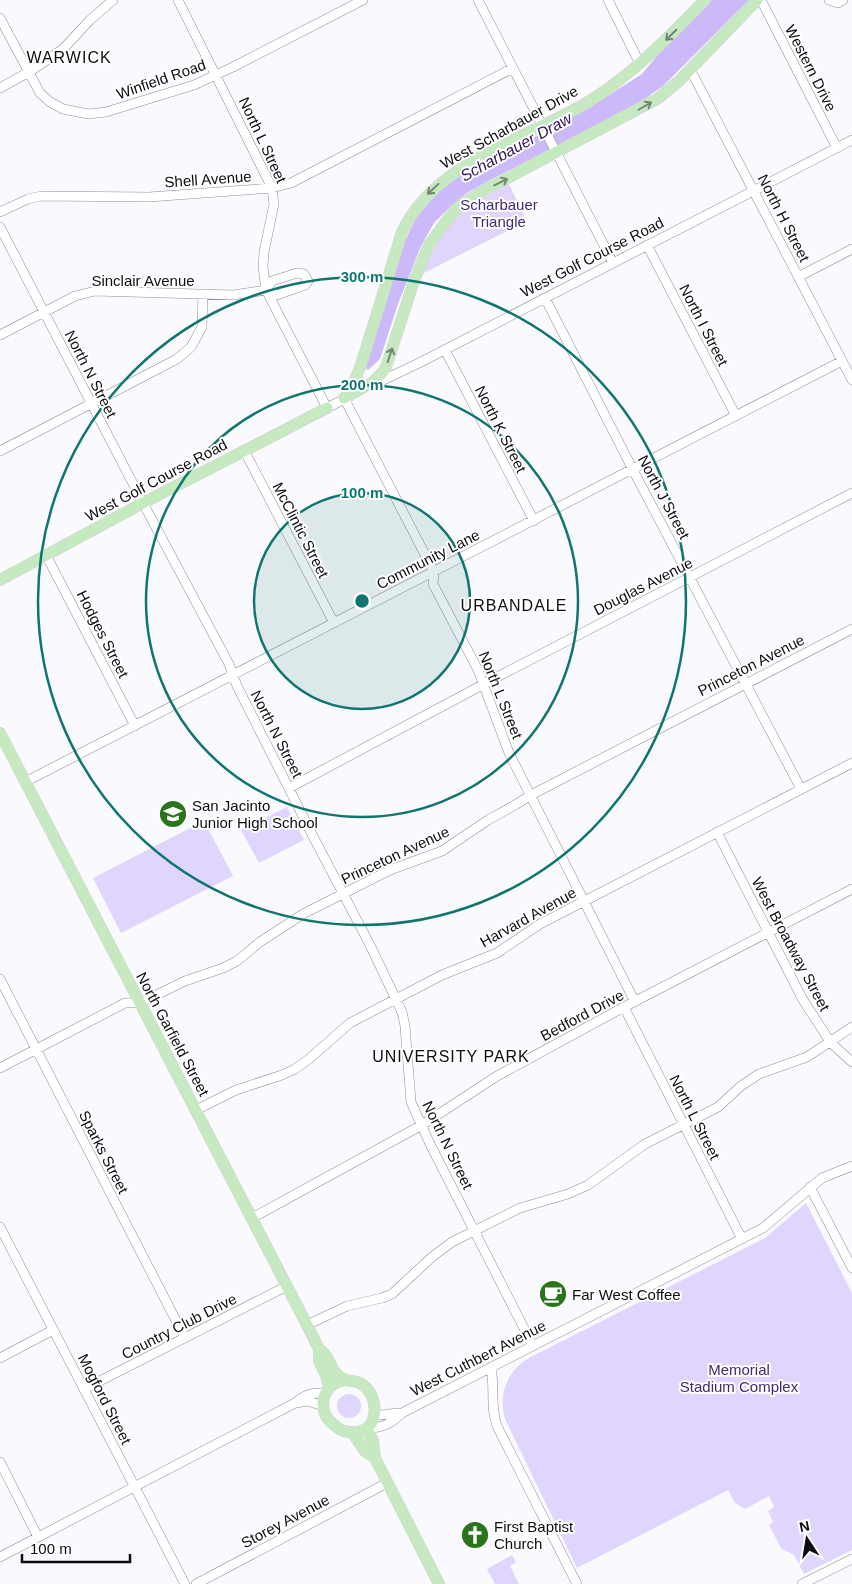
<svg xmlns="http://www.w3.org/2000/svg" width="852" height="1584" font-family="Arial,sans-serif">
<style>
.green{fill:#e0d5fd}
.water{fill:#cbb9fa}
.lines{fill:none;stroke-linecap:round;stroke-linejoin:round}
.minor-casing{stroke:#8f8b9b;stroke-width:10}
.major-casing{stroke:#d4d3d4;stroke-width:12}
.minor{stroke:#fff;stroke-width:9}
.major{stroke:#c7e9c2;stroke-width:11}
.oneway{stroke:#748673}
.ring{fill:none;stroke:#0f766e;stroke-width:2.5}
.labels{text-anchor:middle;dominant-baseline:central;stroke-width:4;stroke-linejoin:round;paint-order:stroke}
.street-label{font-size:15px;fill:#0e0c12;stroke:#fff}
.park-label{font-size:15px;fill:#452973;stroke:#fff}
.poi-label{font-size:15px;fill:#0e0c12;stroke:#fff;text-anchor:start}
.neighbourhood-label{font-size:16px;letter-spacing:1px;fill:#0e0c12;stroke:#fff}
.water-label{font-size:16px;font-style:italic;fill:#33145d;stroke:#fff}
.centre{fill:#0f766e;stroke:#fff;stroke-width:2.5}
.ring-label{font-size:15px;text-anchor:middle;font-weight:bold;fill:#0f766e;stroke:#fff;stroke-width:4;stroke-linejoin:round;paint-order:stroke}
</style>
<rect width="100%" height="100%" fill="#faf9fd"/>
<path class="green" d="M 509,184 L 524,215 L 521,224 L 424,273 C 441,224 463,207 509,184 Z
M 287,807 L 304,840 L 259,863 L 241,830 Z
M 204,821 L 233,876 L 121,933 L 93,878 Z
M 806,1203 L 852,1293 L 852,1550 L 804,1574 L 794,1555 L 781,1548 L 769,1525 L 773,1522 L 768,1511 L 774,1507 L 769,1496 L 745,1509 L 735,1503 L 728,1490 L 577,1568 L 505,1419 C 498,1394 507,1371 529,1358 L 765,1238 Z
M337 1406a12 12 0 1 1 24 0a12 12 0 1 1-24 0Z
M 512,1555 L 516,1562 L 510,1566 L 519,1584 L 495,1584 L 487,1569 Z"/>
<path class="water" d="M 711,0 L 749,0 L 664,85 L 632,108 L 490,180 L 467,193 L 452,205 L 434,223 L 421,246 L 398,304 L 380,359 L 368,370 L 364,367 C 371,347 379,327 385,306 C 398,265 405,221 439,190 C 455,175 475,167 495,157 C 514,147 533,136 554,130 L 554,125 L 592,106 L 642,74 L 656,57 Z"/>
<g class="lines">
<defs>
<path id="minor" d="M 178,0 L 272,188 L 274,204 L 264,252 L 263,267 L 266,290 L 327,408 L 350,396
M 478,0 L 613,263
M 608,0 L 640,64
M 761,0 L 837,148
M 829,0 L 838,3 L 843,0
M 0,18 L 40,93 L 50,102 L 63,109 L 88,114 L 106,112 L 194,85 L 233,67 L 363,0
M 690,69 L 852,380
M 0,88 L 29,72 L 63,49 L 90,20 L 113,0
M 0,212 L 28,199 L 41,196 L 149,197 L 272,188 L 291,183 L 513,68
M 0,227 L 143,503 L 229,664 L 237,686 L 316,842 L 370,945 L 402,1012 L 405,1026 L 411,1102 L 430,1144 L 533,1346
M 647,245 L 736,416
M 297,273 L 304,274 L 308,281 L 305,285 L 277,295 L 266,290 L 272,281 Z
M 798,277 L 852,249
M 545,298 L 633,470 L 801,789
M 0,335 L 75,296 L 95,291 L 233,295 L 266,290
M 445,350 L 534,521
M 373,385 L 421,362 L 852,140
M 344,398 L 434,572 L 433,584 L 478,670 L 509,753 L 635,1002
M 244,450 L 334,623
M 0,451 L 177,359 L 191,347 L 202,327 L 203,294
M 46,555 L 135,726
M 25,782 L 842,361
M 289,788 L 501,675 L 852,493
M 717,832 L 803,1000 L 831,1043 L 852,1062
M 0,979 L 185,1338
M 624,1007 L 742,1239
M 0,1068 L 125,1003 L 140,1003 L 185,981 L 223,968 L 237,961 L 260,942 L 303,914 L 390,870 L 442,851 L 488,820 L 515,805 L 531,795 L 852,629
M 196,1110 L 236,1090 L 282,1075 L 295,1069 L 309,1059 L 350,1023 L 442,975 L 497,953 L 540,924 L 852,763
M 810,1187 L 852,1268
M 252,1218 L 422,1125 L 497,1076 L 624,1007 L 852,889
M 0,1227 L 185,1584
M 307,1325 L 347,1306 L 382,1298 L 392,1294 L 432,1257 L 452,1242 L 520,1208 L 568,1194 L 588,1185 L 645,1144 L 718,1107 L 741,1086 L 759,1074 L 807,1057 L 852,1027
M 0,1358 L 53,1330
M 491,1367 C 495,1387 490,1407 497,1426 L 577,1584
M 84,1389 L 287,1286
M 296,1403 L 308,1401 L 323,1406
M 374,1414 C 384,1417 392,1412 402,1413
M 368,1428 C 383,1428 392,1423 402,1413 L 763,1228 L 822,1178 L 852,1166
M 0,1462 L 38,1537
M 0,1557 L 295,1403 C 306,1394 312,1392 326,1394
M 196,1584 L 387,1483
M 802,1584 L 852,1559"/>
<path id="major" d="M 346,396 L 354,382 L 361,365 L 402,232 C 436,161 525,140 588,102 C 633,74 668,38 705,0
M 344,398 L 372,383 L 382,373 L 386,367 L 414,281 L 429,245 L 450,216 L 460,206 L 481,192 L 657,99 L 679,81 L 757,0
M 0,580 L 143,503 L 327,408
M 0,733 L 307,1325 L 319,1349 L 319,1361 L 326,1375 L 329,1387
M 319,1349 C 333,1358 328,1372 345,1380
M 345,1380 C 351,1381 358,1381 363,1385 C 380,1397 380,1434 352,1432 C 347,1432 342,1431 338,1428 C 331,1423 325,1418 324,1410 C 320,1395 330,1382 345,1380 Z
M 367,1429 L 373,1441 L 375,1458 L 439,1584
M 352,1432 L 365,1451 L 375,1458"/>
</defs>
<use href="#minor" class="minor-casing"/>
<use href="#major" class="major-casing"/>
<use href="#minor" class="minor"/>
<use href="#major" class="major"/>
</g>
<defs><path id="oneway-shaft" d="M-6 0H5M1.5-3L5.5 0L1.5 3" fill="none" stroke-width="1.6" stroke-linecap="round" stroke-linejoin="round" transform="scale(1.25)"/></defs>
<g class="oneway">
<use href="#oneway-shaft" transform="translate(671 35) rotate(135)"/>
<use href="#oneway-shaft" transform="translate(645 106) rotate(-30)"/>
<use href="#oneway-shaft" transform="translate(501 182) rotate(-27)"/>
<use href="#oneway-shaft" transform="translate(433 189) rotate(137)"/>
<use href="#oneway-shaft" transform="translate(390 355) rotate(-72)"/>
</g>
<circle cx="362" cy="601" r="108" fill="#0f766e" fill-opacity=".12"/>
<g class="ring">
<circle cx="362" cy="601" r="108"/>
<circle cx="362" cy="601" r="216"/>
<circle cx="362" cy="601" r="324"/>
</g>
<defs>
<symbol id="school-disc" viewBox="-11 -11 22 22"><circle r="9.5" fill="#2a751b" stroke="#fff"/><path d="M0-5L7-2L0 1L-7-2ZM-4 1L0 2.5L4 1V4Q0 6-4 4Z" fill="#fff"/></symbol>
<symbol id="cafe-disc" viewBox="-11 -11 22 22"><circle r="9.5" fill="#2a751b" stroke="#fff"/><path d="M-5.5-4.5H6V0H3Q3 3.5 0 3.5H-2.5Q-5.5 3.5-5.5 0ZM3-3.2v2h1.7v-2ZM-6 4.5H4V6H-6Z" fill="#fff"/></symbol>
<symbol id="church-disc" viewBox="-11 -11 22 22"><circle r="9.5" fill="#2a751b" stroke="#fff"/><path d="M-1.2-6h2.4v3.5h3.3v2.4h-3.3V6h-2.4V-.1h-3.3v-2.4h3.3Z" fill="#fff"/></symbol>
</defs>
<g fill-rule="evenodd">
<use href="#school-disc" x="157" y="798" width="32" height="32"/>
<use href="#cafe-disc" x="537" y="1278" width="32" height="32"/>
<use href="#church-disc" x="459" y="1519" width="32" height="32"/>
</g>
<g class="labels">
<g class="street-label">
<text transform="translate(811 68) rotate(63)">Western Drive</text>
<text transform="translate(161 79) rotate(-19)">Winfield Road</text>
<text transform="translate(509 127) rotate(-29)">West Scharbauer Drive</text>
<text transform="translate(263 140) rotate(65)">North L Street</text>
<text transform="translate(208 179) rotate(-4)">Shell Avenue</text>
<text transform="translate(784 218) rotate(63)">North H Street</text>
<text transform="translate(592 257) rotate(-27)">West Golf Course Road</text>
<text x="143" y="280">Sinclair Avenue</text>
<text transform="translate(704 325) rotate(63)">North I Street</text>
<text transform="translate(91 374) rotate(63)">North N Street</text>
<text transform="translate(501 429) rotate(63)">North K Street</text>
<text transform="translate(156 480) rotate(-28)">West Golf Course Road</text>
<text transform="translate(664 497) rotate(62)">North J Street</text>
<text transform="translate(301 530) rotate(63)">McClintic Street</text>
<text transform="translate(428 559) rotate(-27)">Community Lane</text>
<text transform="translate(643 586) rotate(-27)">Douglas Avenue</text>
<text transform="translate(103 634) rotate(63)">Hodges Street</text>
<text transform="translate(751 665) rotate(-27)">Princeton Avenue</text>
<text transform="translate(501 695) rotate(68)">North L Street</text>
<text transform="translate(277 734) rotate(63)">North N Street</text>
<text transform="translate(395 855) rotate(-25)">Princeton Avenue</text>
<text transform="translate(528 917) rotate(-29)">Harvard Avenue</text>
<text transform="translate(791 944) rotate(62)">West Broadway Street</text>
<text transform="translate(582 1015) rotate(-28)">Bedford Drive</text>
<text transform="translate(173 1034) rotate(62)">North Garfield Street</text>
<text transform="translate(695 1117) rotate(63)">North L Street</text>
<text transform="translate(448 1145) rotate(64)">North N Street</text>
<text transform="translate(104 1152) rotate(63)">Sparks Street</text>
<text transform="translate(179 1326) rotate(-27)">Country Club Drive</text>
<text transform="translate(478 1358) rotate(-27)">West Cuthbert Avenue</text>
<text transform="translate(105 1399) rotate(63)">Mogford Street</text>
<text transform="translate(285 1521) rotate(-28)">Storey Avenue</text>
</g>
<g class="park-label">
<text x="499" y="204">Scharbauer<tspan x="499" dy="17">Triangle</tspan></text>
<text x="739" y="1369">Memorial<tspan x="739" dy="17">Stadium Complex</tspan></text>
</g>
<g class="poi-label">
<text x="192" y="805">San Jacinto<tspan x="192" dy="17">Junior High School</tspan></text>
<text x="572" y="1294">Far West Coffee</text>
<text x="494" y="1526">First Baptist<tspan x="494" dy="17">Church</tspan></text>
</g>
<g class="neighbourhood-label">
<text x="69" y="57">WARWICK</text>
<text x="514" y="605">URBANDALE</text>
<text x="451" y="1056">UNIVERSITY PARK</text>
</g>
<g class="water-label">
<text transform="translate(516 147) rotate(-29)">Scharbauer Draw</text>
</g>
</g>
<circle cx="362" cy="601" r="8" class="centre"/>
<g class="ring-label">
<text x="362" y="282">300 m</text>
<text x="362" y="390">200 m</text>
<text x="362" y="498">100 m</text>
</g>
<g transform="translate(807 1539) rotate(348)" stroke="#ffffff" stroke-width="4" paint-order="stroke">
<path d="M0-4L9 19L0 12L-9 19Z" fill="#0e0c12"/>
<text y="-8" font-size="14" font-weight="bold" text-anchor="middle" fill="#0e0c12">N</text>
</g>
<path d="M22 1554v8h108v-8" fill="none" stroke="#0e0c12" stroke-width="2.5"/>
<text x="30" y="1554" font-size="15" fill="#0e0c12" stroke="#ffffff" stroke-width="4" paint-order="stroke">100 m</text>
</svg>
